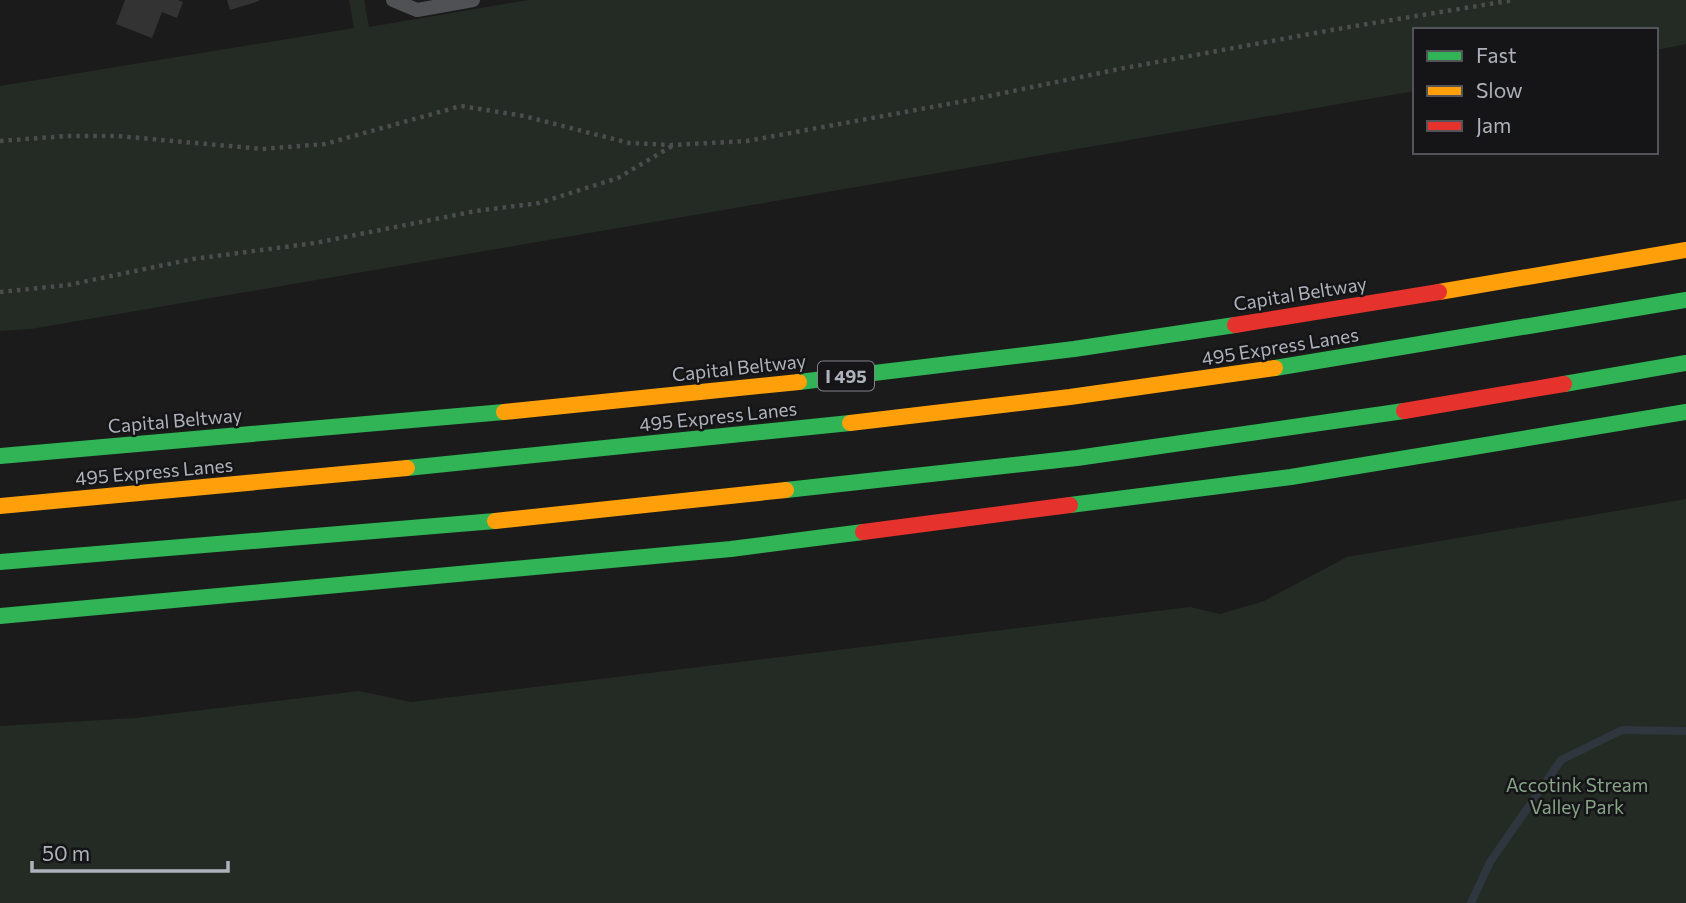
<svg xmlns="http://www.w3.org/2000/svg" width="1686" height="903" font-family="Commissioner,sans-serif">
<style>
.green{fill:#242a24}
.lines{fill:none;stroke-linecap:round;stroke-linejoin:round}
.stream{stroke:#2f363d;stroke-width:8}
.building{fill:#333334}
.path{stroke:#4b4d4f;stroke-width:4.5;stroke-dasharray:3.5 5;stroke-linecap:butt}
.lane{stroke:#505154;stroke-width:14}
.fast{stroke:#30b455;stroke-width:16}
.slow{stroke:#ff9f0a;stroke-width:16}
.jam{stroke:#e5322d;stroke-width:16}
.labels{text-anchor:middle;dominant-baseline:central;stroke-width:5;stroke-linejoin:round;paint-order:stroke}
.shield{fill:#151517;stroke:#80838a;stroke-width:2}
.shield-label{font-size:18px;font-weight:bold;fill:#aeb2bb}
.street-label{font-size:19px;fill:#aeb2bb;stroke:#151517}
.park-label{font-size:19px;fill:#87a488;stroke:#151517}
</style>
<rect width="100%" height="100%" fill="#1b1b1b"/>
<path class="green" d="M 349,0 L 364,0 L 369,27 L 528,0 L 1686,0 L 1686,44 L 1656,50 L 1656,30 L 1415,30 L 1415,91 L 31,329 L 0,331 L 0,86 L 354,28 Z
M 1686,499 L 1686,903 L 0,903 L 0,726 L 135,718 L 359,691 L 411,702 L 1190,607 L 1220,614 L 1264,601 L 1347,557 Z"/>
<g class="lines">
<path class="stream" d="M 1471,903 L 1490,862 L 1561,760 L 1622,730 L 1686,731"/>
</g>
<path class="building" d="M 125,0 L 178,0 L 183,2 L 177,18 L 162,12 L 152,38 L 116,24 Z
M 227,0 L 259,0 L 259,1 L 230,10 Z"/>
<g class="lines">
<path class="path" d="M 0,141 L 66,136 L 118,136 L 262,149 L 325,144 L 461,106 L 524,116 L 629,143 L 672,145 L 747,141 L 970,100 L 1119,69 L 1337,29 L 1514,0
M 0,292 L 68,285 L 193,259 L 315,243 L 476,211 L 539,203 L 618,178 L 672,146"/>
<path class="lane" d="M 393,0 L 417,10 L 473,0"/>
<path class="fast" d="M 1275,368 L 1686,300
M 799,382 L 1074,349 L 1235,325
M 1564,384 L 1686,363
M 0,456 L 504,412
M 407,468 L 850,423
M 786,490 L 1077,458 L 1404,411
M 1070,505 L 1291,477 L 1686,412
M 0,562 L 495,521
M 0,616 L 731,549 L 863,532"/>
<path class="slow" d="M 1439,292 L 1686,250
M 504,412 L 799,382
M 850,423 L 1070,397 L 1275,368
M 0,506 L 407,468
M 495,521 L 786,490"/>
<path class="jam" d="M 1235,325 L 1439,292
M 1404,411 L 1564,384
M 863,532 L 1070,505"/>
</g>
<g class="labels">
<rect class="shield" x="818" y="361.5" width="56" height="29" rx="5"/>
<g class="shield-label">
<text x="846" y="376">I 495</text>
</g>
<g class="street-label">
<text transform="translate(1300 293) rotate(-9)">Capital Beltway</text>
<text transform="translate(1280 346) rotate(-9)">495 Express Lanes</text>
<text transform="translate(739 367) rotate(-6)">Capital Beltway</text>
<text transform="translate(718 416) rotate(-6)">495 Express Lanes</text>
<text transform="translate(175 420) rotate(-5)">Capital Beltway</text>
<text transform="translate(154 471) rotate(-5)">495 Express Lanes</text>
</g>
<g class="park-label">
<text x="1577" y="784">Accotink Stream<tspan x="1577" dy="22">Valley Park</tspan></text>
</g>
</g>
<rect x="1413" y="28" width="245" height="126" fill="#151517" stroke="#525459" stroke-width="2"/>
<rect x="1427" y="51" width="35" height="10" fill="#30b455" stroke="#525459" stroke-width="2"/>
<text x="1476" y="63" font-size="21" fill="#aeb2bb">Fast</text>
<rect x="1427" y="86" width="35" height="10" fill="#ff9f0a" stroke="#525459" stroke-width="2"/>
<text x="1476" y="98" font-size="21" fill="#aeb2bb">Slow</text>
<rect x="1427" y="121" width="35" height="10" fill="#e5322d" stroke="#525459" stroke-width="2"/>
<text x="1476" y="133" font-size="21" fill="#aeb2bb">Jam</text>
<path d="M32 861v10h196v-10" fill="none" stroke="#aeb2bb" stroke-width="3.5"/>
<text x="42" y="861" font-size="21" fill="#aeb2bb" stroke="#151517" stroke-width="5" paint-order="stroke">50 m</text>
</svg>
